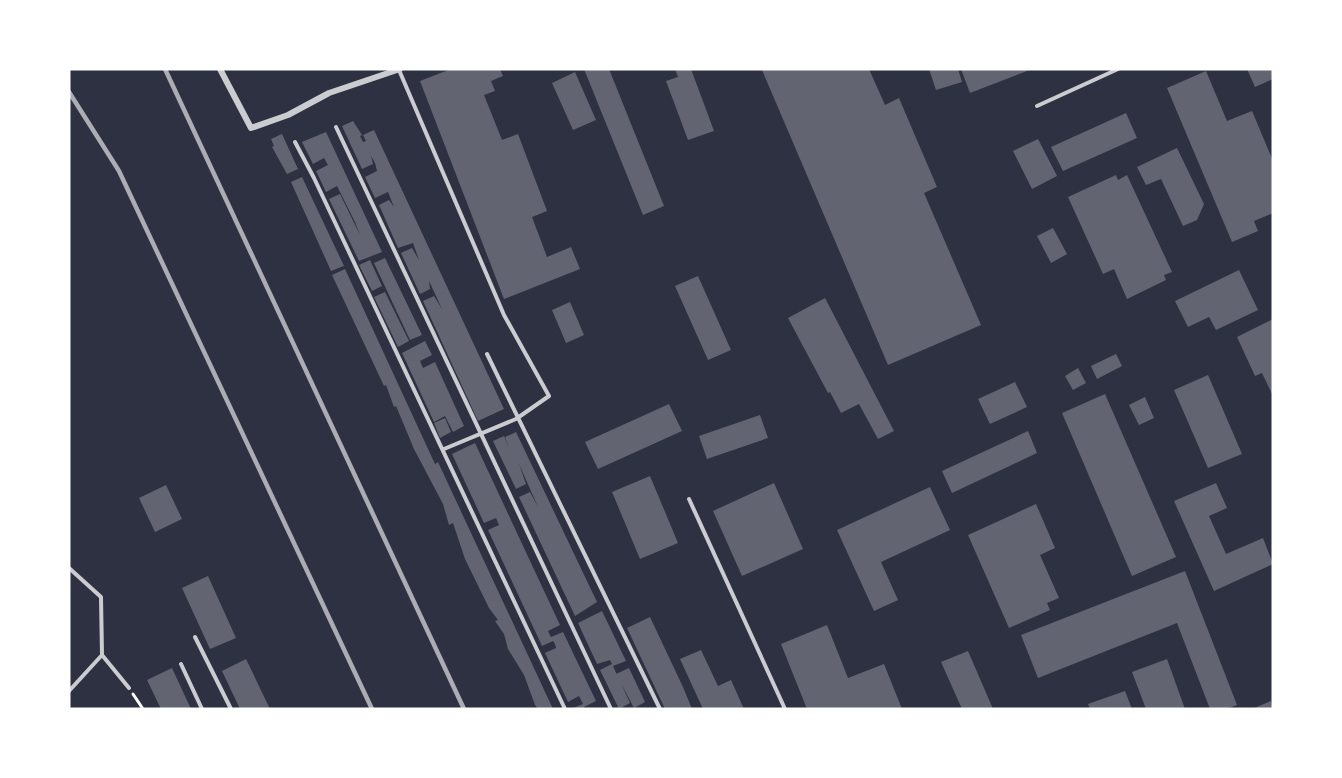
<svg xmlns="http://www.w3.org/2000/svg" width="1342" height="778" font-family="'Fira Sans',sans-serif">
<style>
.building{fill:#626471}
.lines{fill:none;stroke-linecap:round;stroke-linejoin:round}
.path{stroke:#fff;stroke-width:3}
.service{stroke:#caccd0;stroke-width:4}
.minor{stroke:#caccd0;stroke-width:6}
.rail{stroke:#abadb3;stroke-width:4.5}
</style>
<rect width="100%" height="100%" fill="#2d3142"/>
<path class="building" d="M 451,69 L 500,69 L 503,76 L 491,81 L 495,91 L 484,95 L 502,140 L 518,134 L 547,211 L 532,217 L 547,257 L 571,247 L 580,269 L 504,299 L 420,81 Z
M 584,69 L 609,69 L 664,206 L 643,215 Z
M 675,69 L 691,69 L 714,131 L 688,140 L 666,81 L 678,77 Z
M 869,69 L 885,105 L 899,98 L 937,187 L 924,193 L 981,325 L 888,365 L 762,70 Z
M 929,69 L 958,69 L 962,82 L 936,90 Z
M 961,69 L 1032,69 L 970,93 Z
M 1247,69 L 1273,69 L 1273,79 L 1255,87 Z
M 1206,71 L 1227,121 L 1252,111 L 1273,161 L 1273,213 L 1254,221 L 1258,231 L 1232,242 L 1167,88 Z
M 575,72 L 596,120 L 573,130 L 552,83 Z
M 1126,113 L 1137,138 L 1063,171 L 1051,147 Z
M 353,121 L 362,135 L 360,136 L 363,142 L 366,141 L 363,135 L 374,130 L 504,409 L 478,421 L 423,301 L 434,296 L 442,309 L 429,281 L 430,289 L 420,294 L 401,253 L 412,248 L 419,260 L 413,243 L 398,248 L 379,205 L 389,200 L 394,207 L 388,192 L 375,198 L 365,177 L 377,171 L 375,163 L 371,156 L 373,164 L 362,169 L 342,126 Z
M 326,132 L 382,252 L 359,261 L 329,199 L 340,194 L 360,235 L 355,222 L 337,186 L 326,192 L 316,171 L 328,165 L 324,158 L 313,164 L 302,142 Z
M 282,134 L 298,169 L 287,174 L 272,147 L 274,146 L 271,139 Z
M 1038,139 L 1057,176 L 1032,189 L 1013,151 Z
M 1177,148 L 1204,204 L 1197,220 L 1183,226 L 1161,179 L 1146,185 L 1137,167 Z
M 1116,175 L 1118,180 L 1127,175 L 1172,272 L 1164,275 L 1166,280 L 1127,299 L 1114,269 L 1103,274 L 1068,197 Z
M 302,177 L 344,266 L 331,271 L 291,182 Z
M 1053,228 L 1067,254 L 1051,263 L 1037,236 Z
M 385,258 L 422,335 L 410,340 L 374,263 Z
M 370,260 L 382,286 L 372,291 L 359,265 Z
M 345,269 L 435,464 L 438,462 L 553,709 L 538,709 L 535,705 L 524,675 L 508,649 L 504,634 L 495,621 L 498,620 L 489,608 L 465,559 L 453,523 L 449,525 L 443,504 L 414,449 L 396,406 L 394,407 L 386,385 L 384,386 L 332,275 Z
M 1239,270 L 1258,310 L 1216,330 L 1209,317 L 1188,327 L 1175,301 Z
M 698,276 L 731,350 L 708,360 L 675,286 Z
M 385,292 L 409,341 L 398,347 L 374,297 Z
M 825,298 L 894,431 L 878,439 L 859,404 L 841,413 L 830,392 L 828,393 L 788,318 Z
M 570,302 L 584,335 L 566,343 L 552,310 Z
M 1273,319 L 1273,396 L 1262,373 L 1255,376 L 1237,337 Z
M 425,341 L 432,355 L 420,361 L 423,368 L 435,362 L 464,426 L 453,432 L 445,416 L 434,422 L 402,353 Z
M 1116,354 L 1122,366 L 1097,379 L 1091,366 Z
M 1078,368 L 1086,383 L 1073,390 L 1065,376 Z
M 1208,375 L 1242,454 L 1208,468 L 1174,390 Z
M 1015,382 L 1027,407 L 990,424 L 978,399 Z
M 1105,394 L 1176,557 L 1132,576 L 1062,413 Z
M 1145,397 L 1154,418 L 1139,425 L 1129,405 Z
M 669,404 L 682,431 L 598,469 L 585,442 Z
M 760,415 L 768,438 L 707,459 L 699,436 Z
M 445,418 L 451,432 L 440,438 L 434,423 Z
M 1028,431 L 1037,453 L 952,493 L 942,471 Z
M 516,432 L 597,602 L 575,616 L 519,497 L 530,492 L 538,507 L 519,464 L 526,484 L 516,489 L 493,441 L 504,436 L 509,448 L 505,437 Z
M 475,443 L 560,625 L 548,631 L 551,637 L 563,632 L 596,701 L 584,707 L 585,709 L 571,709 L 583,704 L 579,696 L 568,702 L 545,653 L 556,648 L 555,644 L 553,641 L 542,646 L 488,530 L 499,525 L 496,518 L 484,523 L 452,454 Z
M 650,476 L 678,543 L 640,559 L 612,492 Z
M 774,483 L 803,549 L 742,576 L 713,511 Z
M 1216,483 L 1227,508 L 1209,516 L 1226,554 L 1263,538 L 1273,564 L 1214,591 L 1174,501 Z
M 166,485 L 182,519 L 155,532 L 139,498 Z
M 930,487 L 950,530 L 881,562 L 898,600 L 874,611 L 837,530 Z
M 1036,504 L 1055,548 L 1040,555 L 1059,598 L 1047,603 L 1050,610 L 1009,628 L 968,535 Z
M 1185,571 L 1237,705 L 1226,709 L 1210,709 L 1177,623 L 1038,678 L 1021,635 Z
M 208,576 L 236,638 L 210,649 L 182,588 Z
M 602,611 L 626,661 L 613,666 L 630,703 L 619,709 L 600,670 L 612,664 L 610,660 L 597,664 L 578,623 Z
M 650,617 L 683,687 L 692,709 L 665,709 L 627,628 Z
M 827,625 L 848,678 L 884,664 L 902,709 L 807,709 L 781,644 Z
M 701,650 L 718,686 L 731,680 L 744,709 L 703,709 L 680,659 Z
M 968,651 L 993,709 L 962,709 L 941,662 Z
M 246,659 L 270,709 L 240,709 L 222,671 Z
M 1167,659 L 1185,709 L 1146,709 L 1132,672 Z
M 172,668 L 191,709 L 161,709 L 147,680 Z
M 629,668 L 645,702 L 634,708 L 616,674 Z
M 1125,691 L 1132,709 L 1090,709 L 1088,704 Z
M 1271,701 L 1273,709 L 1252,709 Z"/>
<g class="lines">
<path class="path" d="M 133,694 L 143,709"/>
<path class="service" d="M 399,70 L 504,315 L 549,396 L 516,419 L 444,449
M 1037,106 L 1118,69
M 336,127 L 611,709
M 295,142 L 314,178 L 565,709
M 487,354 L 660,709
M 689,499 L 785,709
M 69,568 L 101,597 L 102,655 L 69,691
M 195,637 L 231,709
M 102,655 L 129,688
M 181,664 L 202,709"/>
<path class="minor" d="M 220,69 L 251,128 L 288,115 L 329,93 L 400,69"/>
<path class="rail" d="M 165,69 L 464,709
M 69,92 L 119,171 L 372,709"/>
</g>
<rect width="1342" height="778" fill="none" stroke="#ffffff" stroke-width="141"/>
</svg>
